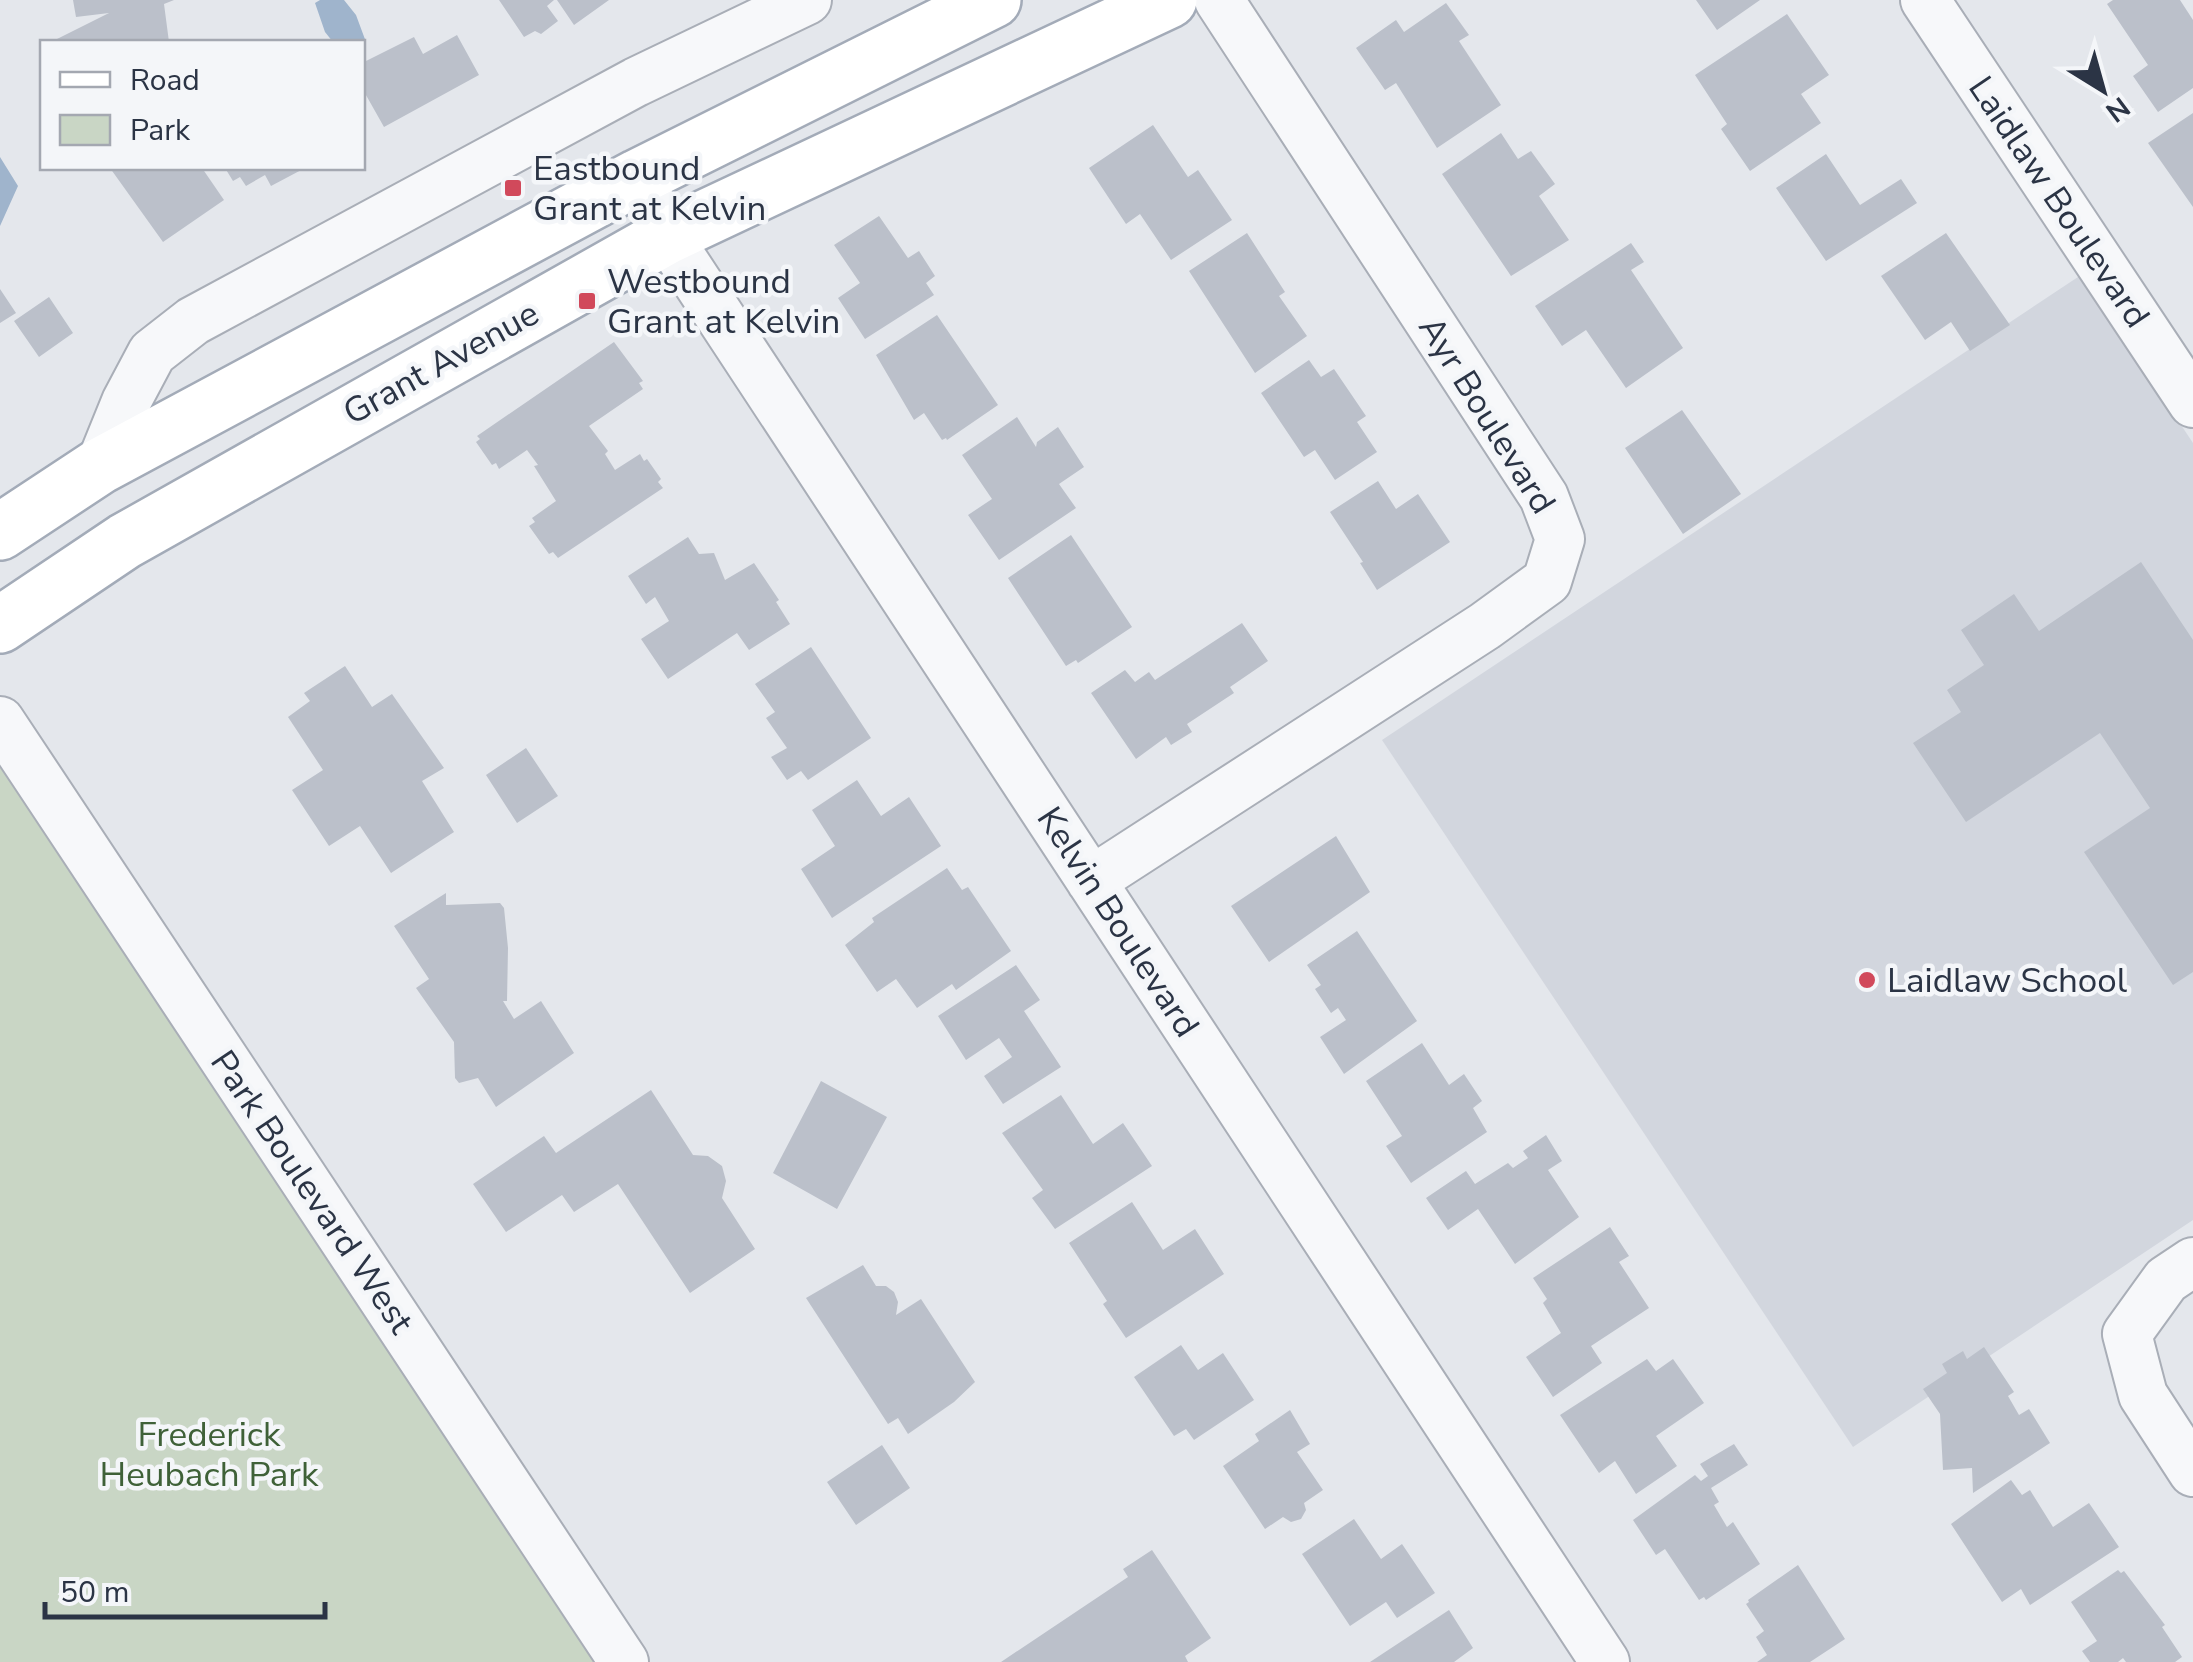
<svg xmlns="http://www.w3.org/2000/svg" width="2193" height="1662" font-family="'Nunito Sans',sans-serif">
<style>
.built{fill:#d2d6de}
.green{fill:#c9d6c5}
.water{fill:#9fb4cc}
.building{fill:#bbc0ca}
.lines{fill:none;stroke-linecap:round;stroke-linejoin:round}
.minor-casing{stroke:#a9aeb7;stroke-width:52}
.major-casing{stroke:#a3abb8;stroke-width:60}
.minor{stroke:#f7f8fa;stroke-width:48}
.major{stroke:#fff;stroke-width:55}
.poi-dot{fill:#d1495b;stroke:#f4f6f9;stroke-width:4}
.labels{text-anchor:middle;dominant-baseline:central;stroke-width:9;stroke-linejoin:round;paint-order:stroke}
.poi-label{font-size:35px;fill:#2b3445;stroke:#f4f6f9;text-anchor:start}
.street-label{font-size:35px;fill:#2b3445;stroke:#f4f6f9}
.park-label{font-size:35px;fill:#3f6138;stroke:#f4f6f9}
</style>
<rect width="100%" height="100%" fill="#e4e7ec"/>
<path class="built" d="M 2081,275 L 2193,443 L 2193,1220 L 1853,1447 L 1382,740 Z"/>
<path class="green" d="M 0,767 L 596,1662 L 0,1662 Z"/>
<path class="water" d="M 320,0 L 344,0 L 356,15 L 366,42 L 333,42 L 325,32 L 315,3 Z
M 0,157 L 18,186 L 0,226 Z"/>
<path class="building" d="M 73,0 L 174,0 L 164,4 L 169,42 L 51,42 L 109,13 L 76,17 Z
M 499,0 L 554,0 L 547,6 L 558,21 L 541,34 L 535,31 L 524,37 Z
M 557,0 L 609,0 L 574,25 Z
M 1696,0 L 1760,0 L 1717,30 Z
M 2113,0 L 2180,0 L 2193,20 L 2193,88 L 2158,112 L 2133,76 L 2148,65 L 2107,4 Z
M 1446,3 L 1469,35 L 1459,41 L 1501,105 L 1437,148 L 1396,83 L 1385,90 L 1356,48 L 1396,20 L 1404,32 Z
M 1787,14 L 1829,75 L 1801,94 L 1821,123 L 1750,171 L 1721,129 L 1727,124 L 1695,75 Z
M 457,35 L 479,75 L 384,127 L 362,88 L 362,63 L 414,37 L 423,54 Z
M 2193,113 L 2193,207 L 2148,143 Z
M 1153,125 L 1188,177 L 1198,170 L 1232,220 L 1171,260 L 1140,214 L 1126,224 L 1089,168 Z
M 1501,133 L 1518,159 L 1531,151 L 1555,184 L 1539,196 L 1569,240 L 1511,276 L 1442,174 Z
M 1826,154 L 1860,205 L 1901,179 L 1917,203 L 1826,261 L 1776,188 Z
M 110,168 L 202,168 L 224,200 L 163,242 Z
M 225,168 L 305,168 L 271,186 L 265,175 L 246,186 L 240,177 L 233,181 Z
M 879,216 L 908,258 L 919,251 L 935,276 L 926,283 L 934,295 L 865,339 L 838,298 L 860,283 L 834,245 Z
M 1247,233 L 1285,292 L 1279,296 L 1307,336 L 1255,373 L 1189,271 Z
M 1946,233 L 2010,325 L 1970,351 L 1951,322 L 1925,340 L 1881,276 Z
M 1631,243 L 1644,262 L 1631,270 L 1683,348 L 1626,388 L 1586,330 L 1562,346 L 1535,306 Z
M 0,289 L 16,313 L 0,323 Z
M 49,297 L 73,333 L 39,357 L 14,321 Z
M 937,315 L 998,405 L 947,440 L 946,438 L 942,440 L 924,413 L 914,420 L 876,355 Z
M 614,342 L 643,381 L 639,383 L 643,389 L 589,426 L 608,451 L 605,454 L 615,470 L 640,454 L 644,461 L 647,459 L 661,479 L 658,482 L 663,488 L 558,558 L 553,552 L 549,554 L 529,526 L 535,522 L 532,518 L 556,501 L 534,466 L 538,465 L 527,450 L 499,469 L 496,463 L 492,465 L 476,442 L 480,439 L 477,436 Z
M 1309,360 L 1321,377 L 1334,369 L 1366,416 L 1357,422 L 1377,452 L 1335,480 L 1315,450 L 1304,457 L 1261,393 Z
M 1682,410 L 1741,494 L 1683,534 L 1625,448 Z
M 1017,417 L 1036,447 L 1037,442 L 1058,427 L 1084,467 L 1059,484 L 1076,508 L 999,560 L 968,515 L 992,499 L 962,455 Z
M 1378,481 L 1396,509 L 1418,494 L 1450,542 L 1377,590 L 1360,563 L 1363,562 L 1330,512 Z
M 1071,535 L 1132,627 L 1078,663 L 1076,660 L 1066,666 L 1008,578 Z
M 688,537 L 699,554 L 714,553 L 725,580 L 754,563 L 779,600 L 776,602 L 790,624 L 749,650 L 737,633 L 668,679 L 641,639 L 669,621 L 655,597 L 646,604 L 628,576 Z
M 2141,562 L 2193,640 L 2193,972 L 2173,985 L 2084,852 L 2150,808 L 2100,733 L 1966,822 L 1913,743 L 1961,712 L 1947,690 L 1984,665 L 1961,630 L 2014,594 L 2039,631 Z
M 1242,623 L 1268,661 L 1230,687 L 1234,693 L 1187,724 L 1192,732 L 1171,745 L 1166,737 L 1136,759 L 1091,693 L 1125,670 L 1135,682 L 1149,672 L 1155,680 Z
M 811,647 L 871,738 L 808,780 L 801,771 L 787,780 L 771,757 L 787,748 L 766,718 L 775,712 L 755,684 Z
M 345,666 L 372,707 L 392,694 L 444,768 L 422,781 L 454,832 L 391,873 L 360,826 L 329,846 L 292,790 L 323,770 L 288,717 L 310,701 L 304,693 Z
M 526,748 L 558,796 L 517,823 L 486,775 Z
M 857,780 L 881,816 L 909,797 L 941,846 L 832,918 L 801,869 L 835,846 L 812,810 Z
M 1336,836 L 1370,892 L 1269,962 L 1231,906 Z
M 947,868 L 962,890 L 968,887 L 1011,951 L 956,990 L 952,984 L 917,1008 L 896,979 L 877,992 L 845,945 L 874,922 L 872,918 Z
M 446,893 L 446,905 L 500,903 L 504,908 L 508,948 L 507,1001 L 503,1001 L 514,1019 L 541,1001 L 574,1053 L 496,1107 L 478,1078 L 459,1083 L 455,1078 L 454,1042 L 416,988 L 429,979 L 394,926 Z
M 1357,931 L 1417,1021 L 1344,1074 L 1320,1037 L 1346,1020 L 1338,1008 L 1331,1013 L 1315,989 L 1321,985 L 1307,965 Z
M 1016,965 L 1040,1000 L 1024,1011 L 1061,1067 L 1003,1104 L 984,1076 L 1012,1057 L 999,1038 L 966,1060 L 938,1016 Z
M 1422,1043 L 1449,1085 L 1464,1074 L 1482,1101 L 1473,1108 L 1487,1132 L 1411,1183 L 1386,1146 L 1402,1136 L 1366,1081 Z
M 821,1081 L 887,1117 L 837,1209 L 773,1173 Z
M 651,1090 L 693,1155 L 708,1156 L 722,1166 L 726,1181 L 722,1198 L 755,1249 L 690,1293 L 618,1184 L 574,1212 L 562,1195 L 506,1232 L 473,1184 L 544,1136 L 556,1153 Z
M 1061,1095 L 1093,1144 L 1123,1123 L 1152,1166 L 1055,1229 L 1032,1198 L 1043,1190 L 1002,1133 Z
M 1546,1135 L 1562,1161 L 1548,1170 L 1579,1217 L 1515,1264 L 1478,1209 L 1448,1230 L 1426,1198 L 1466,1171 L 1475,1184 L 1508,1163 L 1513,1168 L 1528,1158 L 1523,1151 Z
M 1132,1202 L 1163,1250 L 1195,1229 L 1224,1274 L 1126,1338 L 1103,1304 L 1107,1301 L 1069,1243 Z
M 1610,1227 L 1629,1256 L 1619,1262 L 1649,1308 L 1591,1346 L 1602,1363 L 1553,1397 L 1526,1357 L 1561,1333 L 1543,1303 L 1547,1299 L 1533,1278 Z
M 863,1265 L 876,1286 L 886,1286 L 894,1292 L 898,1302 L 896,1315 L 921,1299 L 975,1382 L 954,1402 L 908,1434 L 898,1418 L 888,1424 L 806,1298 Z
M 1181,1345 L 1198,1370 L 1223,1353 L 1254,1400 L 1194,1440 L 1186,1429 L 1174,1436 L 1134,1377 Z
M 1984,1347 L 2014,1392 L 2008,1396 L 2019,1415 L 2029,1409 L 2050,1443 L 1973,1493 L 1972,1468 L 1943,1470 L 1940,1414 L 1923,1389 L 1947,1373 L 1942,1364 L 1963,1351 L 1967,1359 Z
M 1647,1359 L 1656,1371 L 1673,1359 L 1704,1403 L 1656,1436 L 1677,1466 L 1636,1494 L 1615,1461 L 1599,1473 L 1560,1415 Z
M 1290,1410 L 1310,1444 L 1297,1452 L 1323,1490 L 1304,1503 L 1306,1510 L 1301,1519 L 1291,1522 L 1283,1517 L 1265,1529 L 1223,1466 L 1259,1441 L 1255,1434 Z
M 1734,1444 L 1748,1465 L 1711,1488 L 1719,1502 L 1714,1505 L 1727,1527 L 1733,1522 L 1760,1564 L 1706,1600 L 1704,1597 L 1699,1600 L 1665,1549 L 1656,1555 L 1633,1520 L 1695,1475 L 1701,1481 L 1708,1476 L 1700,1464 Z
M 882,1445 L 910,1488 L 856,1525 L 827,1482 Z
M 2011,1480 L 2022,1495 L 2030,1490 L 2053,1527 L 2089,1503 L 2119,1547 L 2030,1605 L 2021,1589 L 2002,1602 L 1951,1524 Z
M 1354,1519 L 1381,1559 L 1402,1544 L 1435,1593 L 1397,1618 L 1386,1602 L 1350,1626 L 1302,1554 Z
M 1152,1550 L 1211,1638 L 1185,1656 L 1188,1662 L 1001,1662 L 1128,1577 L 1123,1569 Z
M 1798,1565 L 1845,1639 L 1810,1662 L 1757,1662 L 1767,1655 L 1756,1637 L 1764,1631 L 1746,1604 L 1749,1602 L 1748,1600 Z
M 2118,1570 L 2121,1573 L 2124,1571 L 2165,1625 L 2162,1627 L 2182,1657 L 2175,1662 L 2126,1662 L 2123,1658 L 2118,1662 L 2090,1662 L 2082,1651 L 2097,1641 L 2071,1602 Z
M 1449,1610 L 1473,1648 L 1454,1662 L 1370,1662 Z"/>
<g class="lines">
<defs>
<path id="minor" d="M 1925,0 L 2193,403
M 638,177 L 667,236 L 1605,1662
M 100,466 L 126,402 L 152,353 L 193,321 L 636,82 L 807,0
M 0,721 L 624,1662
M 1091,881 L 1485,626 L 1547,581 L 1560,539 L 1544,497 L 1219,0
M 2193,1262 L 2166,1280 L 2127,1334 L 2143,1395 L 2193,1472"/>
<path id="major" d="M 0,532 L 100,466 L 638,177 L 993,0
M 0,625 L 125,541 L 667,236 L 1169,0"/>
</defs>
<use href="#minor" class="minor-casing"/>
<use href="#major" class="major-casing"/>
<use href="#minor" class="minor"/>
<use href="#major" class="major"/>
</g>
<g class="poi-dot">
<rect x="503" y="178" width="20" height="20" rx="5"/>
<rect x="577" y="291" width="20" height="20" rx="5"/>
<circle cx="1867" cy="980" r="10"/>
</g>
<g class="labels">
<g class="poi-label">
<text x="533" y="168">Eastbound<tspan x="533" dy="40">Grant at Kelvin</tspan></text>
<text x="607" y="281">Westbound<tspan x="607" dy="40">Grant at Kelvin</tspan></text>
<text x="1887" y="980">Laidlaw School</text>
</g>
<g class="street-label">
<text transform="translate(2059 202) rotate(56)">Laidlaw Boulevard</text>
<text transform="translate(441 363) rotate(-29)">Grant Avenue</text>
<text transform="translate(1487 415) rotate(58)">Ayr Boulevard</text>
<text transform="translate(1118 922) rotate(57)">Kelvin Boulevard</text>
<text transform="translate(312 1192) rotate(56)">Park Boulevard West</text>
</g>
<g class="park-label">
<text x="209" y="1434">Frederick<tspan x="209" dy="40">Heubach Park</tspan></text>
</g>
</g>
<rect x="40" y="40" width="325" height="130" fill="#f4f6f9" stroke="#a4a8b1" stroke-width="2.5"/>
<rect x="60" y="72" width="50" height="15" fill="#ffffff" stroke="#a4a8b1" stroke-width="2.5"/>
<text x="130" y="90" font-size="30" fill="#2b3445">Road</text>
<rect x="60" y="115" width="50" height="30" fill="#c9d6c5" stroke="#a4a8b1" stroke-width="2.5"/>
<text x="130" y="140" font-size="30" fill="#2b3445">Park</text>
<g transform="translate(2103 90) rotate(143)" stroke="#f4f6f9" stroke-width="8" paint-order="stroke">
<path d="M0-8L18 38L0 25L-18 38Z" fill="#2b3445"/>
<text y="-15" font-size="28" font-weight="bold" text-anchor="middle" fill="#2b3445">N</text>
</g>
<path d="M45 1602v15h280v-15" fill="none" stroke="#2b3445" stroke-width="5"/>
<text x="60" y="1602" font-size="30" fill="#2b3445" stroke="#f4f6f9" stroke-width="8" paint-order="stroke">50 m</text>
</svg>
